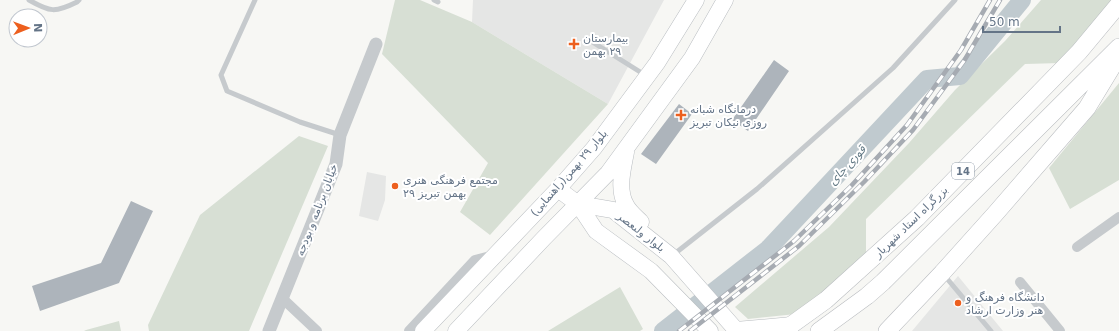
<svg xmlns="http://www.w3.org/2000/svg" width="1119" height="331" font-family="'DejaVu Sans','Noto Sans Arabic',sans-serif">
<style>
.built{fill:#e5e6e5}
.green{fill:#d7dfd4}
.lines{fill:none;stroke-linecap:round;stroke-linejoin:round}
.river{stroke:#c0cacf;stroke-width:18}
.building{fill:#adb4bb}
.primary-casing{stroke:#b9bdc1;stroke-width:17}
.trunk-casing{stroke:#b8bbbf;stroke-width:18}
.service{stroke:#c6cacd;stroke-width:5}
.minor{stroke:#c6cacd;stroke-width:10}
.tertiary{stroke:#c6cacd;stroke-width:13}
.primary{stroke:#fff;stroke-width:16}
.trunk{stroke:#fff;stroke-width:17}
.rail-casing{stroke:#a6abb2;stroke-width:4.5}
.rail{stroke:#fff;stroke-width:3;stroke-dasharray:9;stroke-linecap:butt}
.poi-dot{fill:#ed5f1e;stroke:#fff;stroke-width:1.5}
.labels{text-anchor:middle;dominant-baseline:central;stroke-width:4;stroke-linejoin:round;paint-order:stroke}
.shield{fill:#fff;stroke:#929eab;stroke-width:1}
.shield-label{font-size:10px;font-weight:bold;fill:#647487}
.poi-label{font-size:11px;fill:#647487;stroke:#fff;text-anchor:start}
.street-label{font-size:11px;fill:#647487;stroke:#fff}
.water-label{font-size:12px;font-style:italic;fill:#607783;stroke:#fff}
</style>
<rect width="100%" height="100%" fill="#f7f7f4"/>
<path class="built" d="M 473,0 L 664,0 L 608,104 L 472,22 Z
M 367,172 L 386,176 L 385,200 L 378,221 L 359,216 Z
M 958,276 L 1003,331 L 912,331 Z"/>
<path class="green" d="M 395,0 L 420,0 L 472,22 L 608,104 L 490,235 L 460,212 L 488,163 L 382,54 Z
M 1041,0 L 1114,0 L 1061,63 L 1025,64 L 866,219 L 866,256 L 796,314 L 748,319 L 735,307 L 829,227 L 909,143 L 955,90 L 1005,41 Z
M 1119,83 L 1119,180 L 1070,209 L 1049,168 Z
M 299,136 L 328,146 L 249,331 L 149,331 L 148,325 L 200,215 Z
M 620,287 L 643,329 L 640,331 L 548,331 Z
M 119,321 L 121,331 L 84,331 L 86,330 Z"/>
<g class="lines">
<path class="river" d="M 663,331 L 768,249 L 927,79 L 960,76 L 1022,0"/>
</g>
<path class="building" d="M 774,60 L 789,71 L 748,131 L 732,120 Z
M 679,104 L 692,114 L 656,164 L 641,154 Z
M 131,201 L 153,211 L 119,283 L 40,311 L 32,286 L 101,263 Z"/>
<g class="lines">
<defs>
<path id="primary" d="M 626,152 C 623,169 617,189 626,205 C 629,211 636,217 641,222
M 558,189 L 578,204 L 596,231 L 651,271 L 710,331
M 578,204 L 613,210 L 671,256 L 737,331
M 736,330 L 792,325
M 423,331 L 558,189 L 594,148 L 657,63 L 696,0
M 456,331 L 544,238 L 608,173 L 692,58 L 725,0"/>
<path id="trunk" d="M 783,331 L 826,300 L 917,218 L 1079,52 L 1119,4
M 819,331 L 867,296 L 883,282 L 1119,47
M 887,331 L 942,273 L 995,214 L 1087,108 L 1118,57"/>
</defs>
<use href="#primary" class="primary-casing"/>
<use href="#trunk" class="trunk-casing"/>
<path class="service" d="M 29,0 C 50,12 55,13 77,2 L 79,0
M 255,0 L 221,75 L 227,91 L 300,122 L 340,135
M 434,0 L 438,2
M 586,38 L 645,75
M 673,255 L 757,189 L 893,68 L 955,0
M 944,275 L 991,331"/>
<path class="minor" d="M 1077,247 L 1119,217
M 1020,282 L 1060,331
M 282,298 L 317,331
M 409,331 L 475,260 L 494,255"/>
<path class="tertiary" d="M 269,331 L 336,164 L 340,135 L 376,44"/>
<use href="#primary" class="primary"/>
<use href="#trunk" class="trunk"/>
<defs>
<path id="rail" d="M 679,331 L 794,241 L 851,186 L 907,125 L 961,50 L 990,0
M 690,331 L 799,246 L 864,182 L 913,130 L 964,61 L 1000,0"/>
</defs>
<use href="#rail" class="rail-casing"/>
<use href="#rail" class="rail"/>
</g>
<g class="poi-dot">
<path d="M572 38h4v4h4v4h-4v4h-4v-4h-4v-4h4z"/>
<path d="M679 109h4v4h4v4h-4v4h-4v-4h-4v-4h4z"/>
<circle cx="395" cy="186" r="4"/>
<circle cx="958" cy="303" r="4"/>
</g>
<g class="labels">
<rect class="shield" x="952" y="163" width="22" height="16" rx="3"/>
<g class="shield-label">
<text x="963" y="171">14</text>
</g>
<g class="poi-label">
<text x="583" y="38">بیمارستان<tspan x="583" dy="13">٢٩ بهمن</tspan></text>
<text x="690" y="109">درمانگاه شبانه<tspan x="690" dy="13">روزی نیکان تبریز</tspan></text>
<text x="403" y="180">مجتمع فرهنگی هنری<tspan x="403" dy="13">۲۹ بهمن تبریز</tspan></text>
<text x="966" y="297">دانشگاه فرهنگ و<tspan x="966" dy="13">هنر وزارت ارشاد</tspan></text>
</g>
<g class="street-label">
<text transform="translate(569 173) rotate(-49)">بلوار ٢٩ بهمن(راهنمایی)</text>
<text transform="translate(317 210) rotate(-69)">خیابان برنامه و بودجه</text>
<text transform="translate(911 222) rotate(-44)">بزرگراه استاد شهریار</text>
<text transform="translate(641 232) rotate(38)">بلوار ولىعصر</text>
</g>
<g class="water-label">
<text transform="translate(847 165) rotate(-47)">قوری چای</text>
</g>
</g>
<g transform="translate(28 28) rotate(89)"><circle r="19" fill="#ffffff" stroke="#c1c7cf"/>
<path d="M0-3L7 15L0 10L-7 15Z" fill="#ed5f1e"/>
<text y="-6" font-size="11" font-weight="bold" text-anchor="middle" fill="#647487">N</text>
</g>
<path d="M983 26v6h77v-6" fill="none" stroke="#647487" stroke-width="2"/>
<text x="989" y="26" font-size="12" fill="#647487" stroke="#ffffff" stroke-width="3" paint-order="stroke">50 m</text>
</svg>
